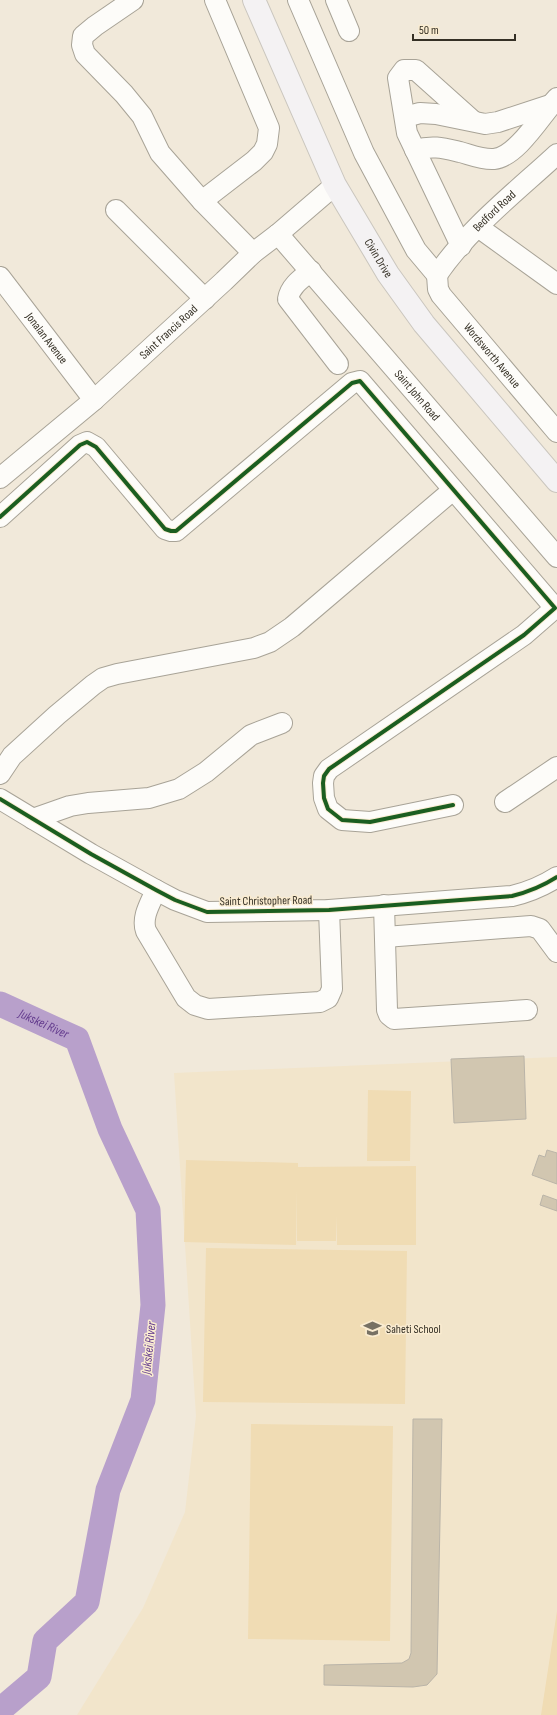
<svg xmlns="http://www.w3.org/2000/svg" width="557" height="1715" font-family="'Sofia Sans Condensed',sans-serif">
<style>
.built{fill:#f2e5cb}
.green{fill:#f0dcb4}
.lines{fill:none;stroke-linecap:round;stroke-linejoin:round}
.river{stroke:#b8a0cb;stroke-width:25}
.building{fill:#d1c6b0;stroke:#bab4a8}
.minor-casing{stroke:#a8a397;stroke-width:22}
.major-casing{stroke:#cac6be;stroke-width:24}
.minor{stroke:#fdfcf9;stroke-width:20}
.major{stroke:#f4f2f3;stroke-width:22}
.cycleway-casing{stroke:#faecd1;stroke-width:6}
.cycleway{stroke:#1b5e20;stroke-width:4}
.labels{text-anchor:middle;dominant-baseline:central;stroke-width:3;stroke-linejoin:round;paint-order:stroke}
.street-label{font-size:12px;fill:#353025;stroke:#faecd1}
.poi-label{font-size:12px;fill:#353025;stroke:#faecd1;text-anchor:start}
.water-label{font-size:13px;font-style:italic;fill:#643c8e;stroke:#faecd1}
</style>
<rect width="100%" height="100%" fill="#f1e9da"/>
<path class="built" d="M 557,1057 L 557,1715 L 77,1715 L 143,1608 L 185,1512 L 196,1416 L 174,1073 Z"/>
<path class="green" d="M 368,1090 L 411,1091 L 410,1161 L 367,1161 Z
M 186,1160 L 298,1163 L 298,1167 L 416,1166 L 416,1245 L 337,1245 L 337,1216 L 336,1241 L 297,1241 L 297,1191 L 296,1245 L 184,1242 Z
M 206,1248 L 407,1251 L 405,1404 L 203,1402 Z
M 251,1424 L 393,1426 L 390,1641 L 248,1639 Z
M 557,1611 L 557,1715 L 541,1715 Z"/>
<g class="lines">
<path class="river" id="s1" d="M 0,1004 L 77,1039 L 110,1129 L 148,1210 L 153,1305 L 143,1400 L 108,1490 L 87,1602 L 45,1641 L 39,1677 L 0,1710"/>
</g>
<path class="building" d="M 524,1056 L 526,1119 L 454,1123 L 451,1059 Z
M 547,1150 L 557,1153 L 557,1184 L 532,1175 L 539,1155 L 545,1157 Z
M 543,1195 L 557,1200 L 557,1211 L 540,1205 Z
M 413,1419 L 442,1419 L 437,1674 L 427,1685 L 413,1687 L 324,1685 L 324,1665 L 402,1663 L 409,1659 L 411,1653 Z"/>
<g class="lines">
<defs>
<g id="minor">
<path d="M 133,0 L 95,26 L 83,36 L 82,45 L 85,54 L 124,94 L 142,116 L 160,153 L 202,201 L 253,253"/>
<path d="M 298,0 L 364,153 L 416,250 L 437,275"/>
<path d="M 336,0 L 349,31"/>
<path d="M 405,117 L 420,113 L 436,114 L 485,124 L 498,122 L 550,105"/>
<path d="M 415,150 C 433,145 443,148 460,152 C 471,155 483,160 494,159 C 517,157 542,114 557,98"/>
<path d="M 202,201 L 254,161 L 263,152 L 267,144 L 269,128 L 215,0"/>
<path d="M 116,210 L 205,299"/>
<path d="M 478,227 L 557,284"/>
<path id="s2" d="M 278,234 L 557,557"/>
<path d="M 461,246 L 407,133 L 398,78 L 404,70 L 416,70 L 473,121"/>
<path d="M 311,271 C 302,278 290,286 288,299 L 338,364"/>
<path id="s3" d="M 437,275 L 438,289 L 441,295 L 557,432"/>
<path id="s4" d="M 437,275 C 468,229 517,191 557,154"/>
<path id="s5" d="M 0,277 L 94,400"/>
<path id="s6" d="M 0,478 L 94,400 L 224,281 L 253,253 L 278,234 L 335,185"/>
<path d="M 0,517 L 80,445 L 87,442 L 96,447 L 165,529 L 171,531 L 176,531 L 352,383 L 360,381 L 555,608 L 524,635 L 329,769 L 324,776 L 323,783 L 324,798 L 328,809 L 342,820 L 370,822 L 453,805"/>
<path d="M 0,774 L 12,756 L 57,715 L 93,685 L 103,678 L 117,674 L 254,648 L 270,642 L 292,627 L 453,490"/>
<path d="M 0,799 L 91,854 L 156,890 L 175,900 L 207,912 L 329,910 L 512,896 C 529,892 543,886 557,877"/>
<path d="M 505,802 L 557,767"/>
<path d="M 33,819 L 70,806 L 88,803 L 149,798 L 179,789 L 206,772 L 251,735 L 282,723"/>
<path d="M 156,890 C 151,902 141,917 146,931 L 186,998 L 195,1005 L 208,1009 L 320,1002 L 328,998 L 332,989 L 329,910"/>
<path d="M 384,905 L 387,1010 L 389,1015 L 394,1019 L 527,1010"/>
<path d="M 385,937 L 531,926 L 540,929 L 557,952"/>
</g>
<g id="major">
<path id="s7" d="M 254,0 L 335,185 L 388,274 L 424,324 L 557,481"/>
</g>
</defs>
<use href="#minor" class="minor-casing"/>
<use href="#major" class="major-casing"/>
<use href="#minor" class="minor"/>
<use href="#major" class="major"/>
<defs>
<path id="cycleway" d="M 0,517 L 80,445 L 87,442 L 96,447 L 165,529 L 171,531 L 176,531 L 352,383 L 360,381 L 555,608 L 524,635 L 329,769 L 324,776 L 323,783 L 324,798 L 328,809 L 342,820 L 370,822 L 453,805
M 0,799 L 91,854 L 156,890 L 175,900 L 207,912 L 329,910 L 512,896 C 529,892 543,886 557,877"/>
</defs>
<use href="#cycleway" class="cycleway-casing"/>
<use href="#cycleway" class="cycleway"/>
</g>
<defs>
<symbol id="school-bare" viewBox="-9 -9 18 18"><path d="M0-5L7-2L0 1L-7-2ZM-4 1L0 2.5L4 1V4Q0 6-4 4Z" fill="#777164" stroke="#faecd1" stroke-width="2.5" paint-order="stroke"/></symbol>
</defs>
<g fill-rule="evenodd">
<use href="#school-bare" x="360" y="1316" width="25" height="25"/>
</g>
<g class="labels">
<g class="street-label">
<text stroke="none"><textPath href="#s4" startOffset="86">Bedford Road</textPath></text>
<text stroke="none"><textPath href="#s7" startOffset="287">Civin Drive</textPath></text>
<text stroke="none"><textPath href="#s6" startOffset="223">Saint Francis Road</textPath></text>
<text stroke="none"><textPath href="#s5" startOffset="77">Jonalan Avenue</textPath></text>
<text stroke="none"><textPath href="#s3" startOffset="100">Wordsworth Avenue</textPath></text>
<text stroke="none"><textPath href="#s2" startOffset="213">Saint John Road</textPath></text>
<text transform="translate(266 901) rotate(-1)">Saint Christopher Road</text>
</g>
<g class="poi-label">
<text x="386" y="1329">Saheti School</text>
</g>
<g class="water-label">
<text stroke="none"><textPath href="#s1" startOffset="48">Jukskei River</textPath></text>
<text transform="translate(149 1348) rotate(-84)">Jukskei River</text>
</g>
</g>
<path d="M413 34v6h102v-6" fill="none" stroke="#353025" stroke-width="2"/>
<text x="419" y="34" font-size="12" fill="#353025" stroke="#faecd1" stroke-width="3" paint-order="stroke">50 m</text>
</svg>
